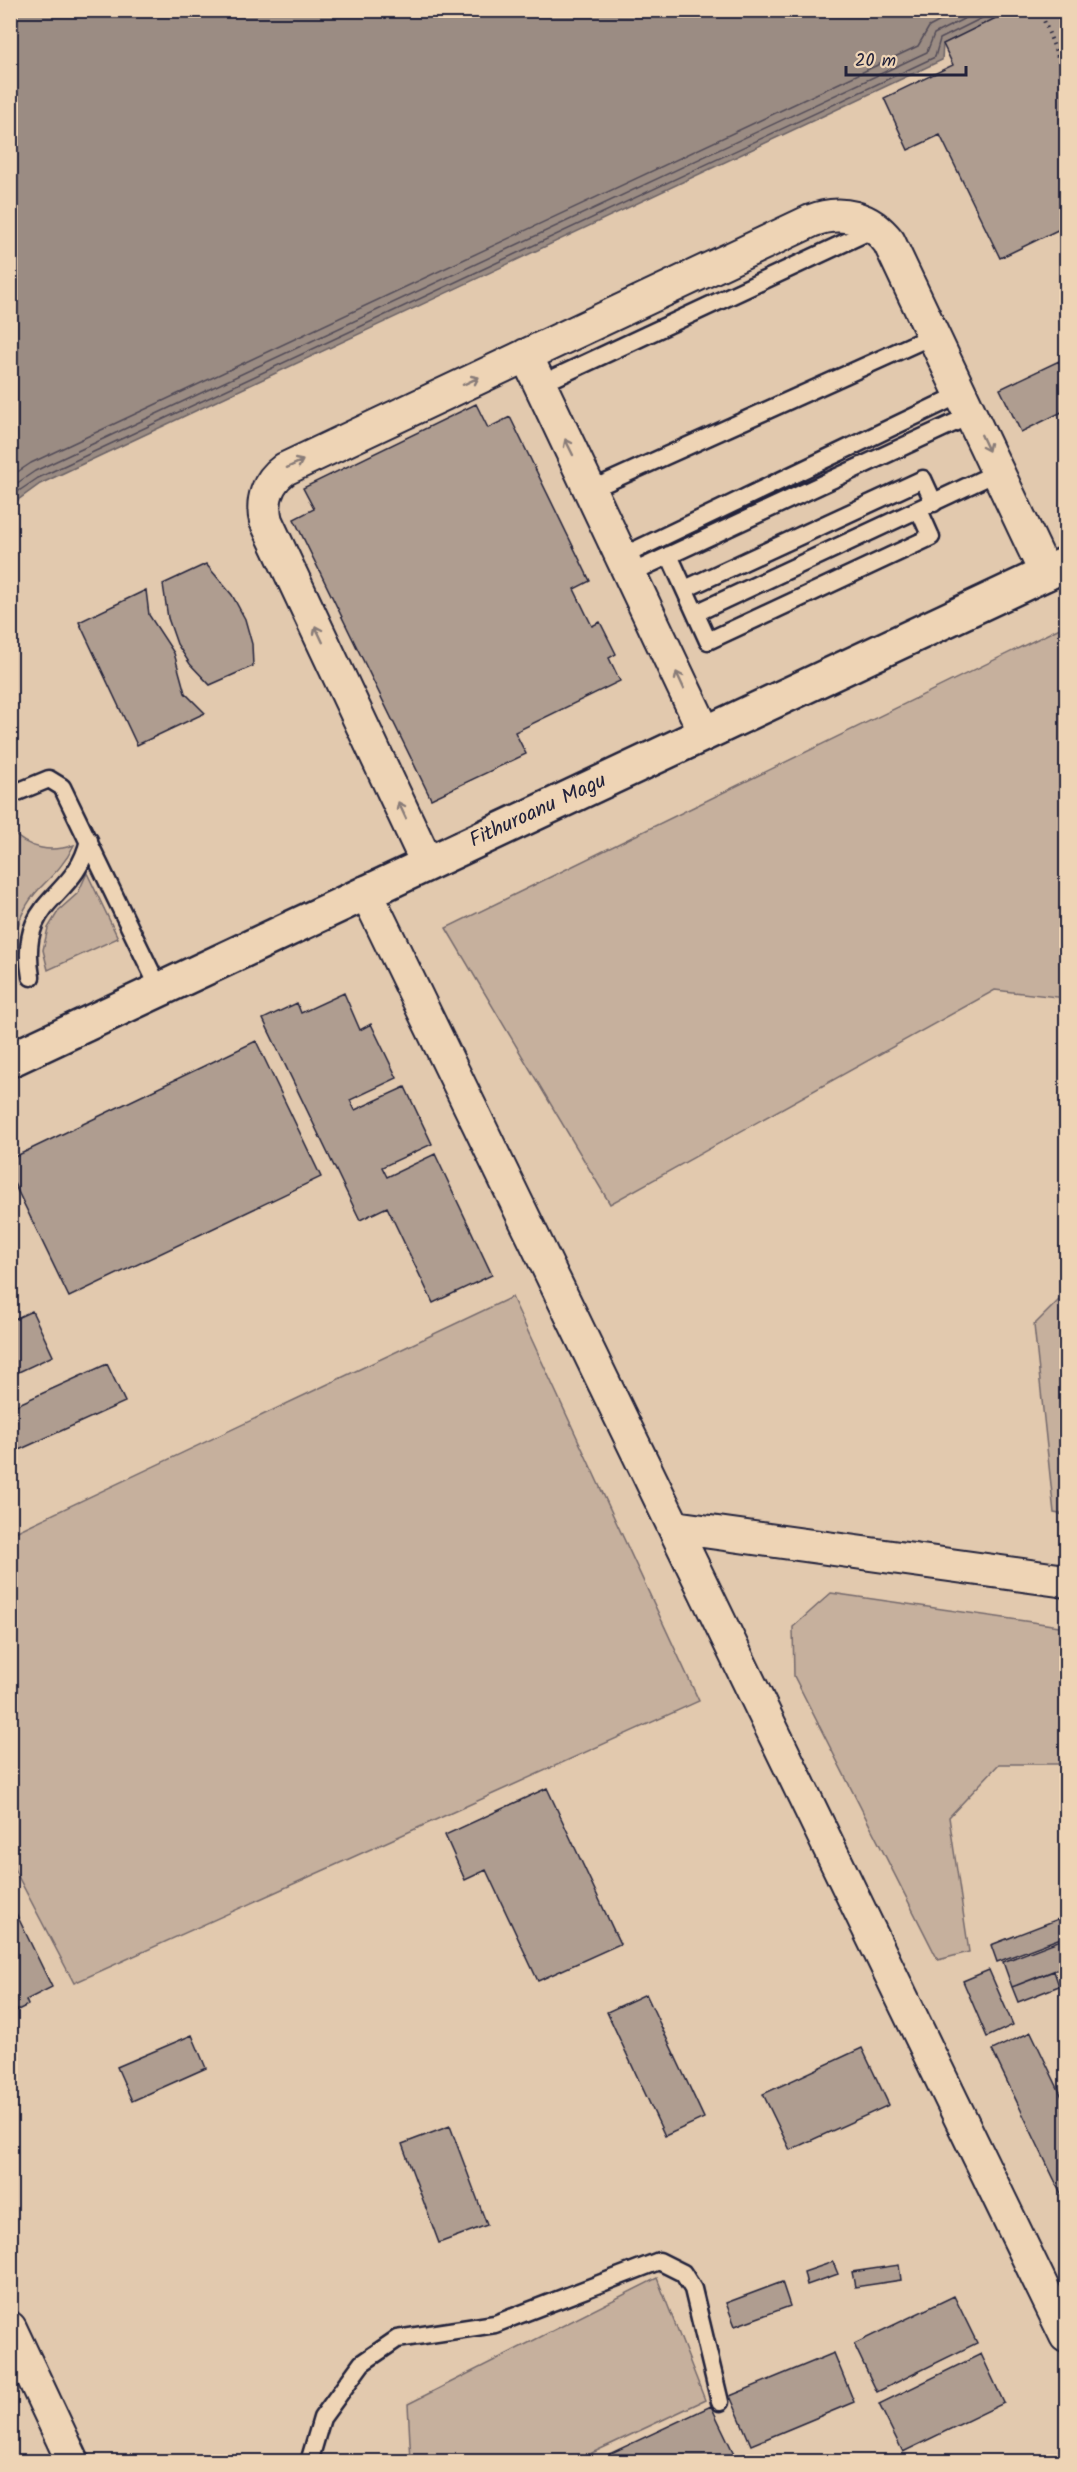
<svg xmlns="http://www.w3.org/2000/svg" width="1077" height="2472" font-family="Kalam,sans-serif">
<style>
.green{fill:#c6b09d;stroke:#74696c;stroke-width:1.5}
.water{fill:#9b8c83;stroke:#6b6266;stroke-width:1.5}
.lines{fill:none;stroke-linecap:round;stroke-linejoin:round}
.shore{stroke:#524c58;stroke-width:1.5}
.building{fill:#af9d90;stroke:#22223b;stroke-width:1.5}
.service-casing{stroke:#22223b;stroke-width:21}
.minor-casing{stroke:#22223b;stroke-width:36}
.tertiary-casing{stroke:#22223b;stroke-width:38}
.path{stroke:#22223b;stroke-width:4;stroke-dasharray:1.5 4.5;stroke-linecap:butt}
.service{stroke:#eed4b5;stroke-width:16}
.minor{stroke:#eed4b5;stroke-width:32}
.tertiary{stroke:#eed4b5;stroke-width:33}
.oneway{stroke:#887b78}
.labels{text-anchor:middle;dominant-baseline:central;stroke-width:5;stroke-linejoin:round;paint-order:stroke}
.street-label{font-size:21px;fill:#22223b;stroke:#eed4b5}
</style>
<rect width="100%" height="100%" fill="#e2c9ae"/>
<filter id="ink" filterUnits="userSpaceOnUse"><feTurbulence type="fractalNoise" baseFrequency=".0167" numOctaves="2"/><feDisplacementMap in="SourceGraphic" scale="12" xChannelSelector="R" yChannelSelector="G"/><feConvolveMatrix kernelMatrix="1 2 1 2 8 2 1 2 1" color-interpolation-filters="sRGB"/></filter>
<g filter="url(#ink)">
<path class="green" d="M 1066,625 L 1066,998 L 995,990 L 610,1204 L 446,928 Z
M 11,831 C 28,849 51,853 74,845 C 65,864 53,875 39,889 C 13,917 12,947 19,982 L 11,986 Z
M 87,873 L 118,938 L 48,970 L 43,950 L 48,928 L 59,910 L 78,893 Z
M 1066,1293 L 1066,1515 L 1054,1513 L 1034,1325 Z
M 512,1297 L 699,1701 L 74,1983 L 11,1863 L 11,1534 Z
M 831,1593 L 1066,1627 L 1066,1764 L 999,1764 L 949,1817 L 969,1952 L 938,1960 L 794,1676 L 793,1627 Z
M 657,2278 L 705,2400 L 592,2453 L 595,2461 L 411,2461 L 408,2404 Z"/>
<path class="water" d="M 11,11 L 1012,11 L 943,44 L 942,60 L 40,484 L 11,505 Z"/>
<g class="lines">
<path class="shore" d="M 10,477 L 31,463 L 918,46 L 929,27 L 961,10
M 10,488 L 35,471 L 927,52 L 934,34 L 981,10
M 10,497 L 38,478 L 935,57 L 940,39 L 998,10"/>
</g>
<path class="building" d="M 1012,10 L 1066,10 L 1066,226 L 1000,258 L 940,135 L 908,150 L 884,98 L 953,65 L 943,44 Z
M 1059,361 L 1066,376 L 1066,410 L 1021,432 L 1000,389 Z
M 476,404 L 488,428 L 510,417 L 590,581 L 574,589 L 592,626 L 600,622 L 616,654 L 609,658 L 620,681 L 515,732 L 526,754 L 431,799 L 294,519 L 314,509 L 303,488 Z
M 206,564 L 232,595 L 245,619 L 252,644 L 253,666 L 210,685 L 190,664 L 177,644 L 168,618 L 163,584 Z
M 146,590 L 149,615 L 174,653 L 185,693 L 205,713 L 137,745 L 79,622 Z
M 344,993 L 360,1030 L 371,1024 L 397,1078 L 350,1100 L 355,1110 L 405,1087 L 432,1144 L 382,1167 L 387,1177 L 435,1154 L 492,1275 L 433,1303 L 387,1207 L 360,1220 L 263,1019 L 297,1003 L 301,1013 Z
M 256,1041 L 321,1177 L 69,1297 L 10,1175 L 10,1159 Z
M 32,1311 L 53,1356 L 10,1376 L 10,1321 Z
M 107,1364 L 125,1402 L 10,1454 L 10,1408 Z
M 547,1788 L 620,1944 L 538,1981 L 486,1870 L 465,1880 L 445,1835 Z
M 10,1901 L 52,1987 L 26,2000 L 28,2005 L 10,2014 Z
M 1061,1918 L 1066,1936 L 997,1962 L 991,1945 Z
M 1066,1938 L 1066,1966 L 1012,1987 L 1003,1962 Z
M 989,1970 L 1013,2025 L 987,2037 L 963,1981 Z
M 1054,1971 L 1059,1986 L 1018,2002 L 1012,1987 Z
M 646,1994 L 704,2118 L 665,2136 L 607,2012 Z
M 1031,2032 L 1066,2105 L 1066,2204 L 992,2050 Z
M 192,2035 L 206,2068 L 132,2101 L 117,2067 Z
M 862,2048 L 889,2105 L 790,2150 L 763,2094 Z
M 450,2126 L 487,2225 L 439,2243 L 402,2144 Z
M 833,2262 L 838,2274 L 807,2285 L 804,2272 Z
M 899,2265 L 901,2280 L 855,2287 L 852,2272 Z
M 782,2282 L 790,2306 L 735,2326 L 726,2303 Z
M 954,2296 L 977,2343 L 877,2392 L 854,2344 Z
M 834,2353 L 854,2402 L 751,2445 L 730,2396 Z
M 981,2354 L 1004,2403 L 903,2452 L 879,2404 Z
M 711,2406 L 736,2458 L 728,2462 L 610,2462 L 607,2455 Z"/>
<g class="lines">
<defs>
<path id="service" d="M 539,385 L 876,228
M 590,490 L 934,335
M 669,555 L 708,641 L 931,537 L 919,510
M 621,557 L 961,394
M 629,574 L 971,415
M 685,589 L 923,479 L 934,503
M 696,613 L 998,472
M 10,795 L 49,779 L 62,787 L 160,990
M 31,977 C 17,896 75,902 89,840
M 309,2462 L 322,2418 L 362,2363 L 397,2339 L 495,2324 L 659,2261 L 683,2273 L 693,2289 L 720,2402"/>
<path id="minor" d="M 526,355 L 705,733
M 427,863 L 266,521 C 261,501 267,482 285,469 L 811,221 C 841,209 870,217 889,242 L 1046,574
M 366,892 L 1066,2336
M 674,1527 L 1066,1581
M 10,2328 L 73,2462"/>
<path id="tertiary" d="M 10,1060 L 1066,564"/>
</defs>
<use href="#service" class="service-casing"/>
<use href="#minor" class="minor-casing"/>
<use href="#tertiary" class="tertiary-casing"/>
<path class="path" d="M 1040,10 L 1066,78"/>
<use href="#service" class="service"/>
<use href="#minor" class="minor"/>
<use href="#tertiary" class="tertiary"/>
</g>
<defs><path id="oneway-shaft" d="M-6 0H5M1.5-3L5.5 0L1.5 3" fill="none" stroke-width="1.6" stroke-linecap="round" stroke-linejoin="round" transform="scale(1.5)"/></defs>
<g class="oneway">
<use href="#oneway-shaft" transform="translate(471 381) rotate(-25)"/>
<use href="#oneway-shaft" transform="translate(985 443) rotate(65)"/>
<use href="#oneway-shaft" transform="translate(569 447) rotate(-116)"/>
<use href="#oneway-shaft" transform="translate(295 464) rotate(-25)"/>
<use href="#oneway-shaft" transform="translate(319 634) rotate(-115)"/>
<use href="#oneway-shaft" transform="translate(680 680) rotate(-115)"/>
<use href="#oneway-shaft" transform="translate(402 810) rotate(-115)"/>
</g>
</g>
<g class="labels">
<g class="street-label">
<text transform="translate(538 811) rotate(-25)">Fithuroanu Magu</text>
</g>
</g>
<rect width="1077" height="2472" fill="none" stroke="#eed4b5" stroke-width="36"/>
<rect x="18" y="18" width="1041" height="2436" fill="none" stroke="#22223b" stroke-width="2" filter="url(#ink)"/>
<path d="M846 66v9h120v-9" fill="none" stroke="#22223b" stroke-width="3"/>
<text x="855" y="66" font-size="18" fill="#22223b" stroke="#eed4b5" stroke-width="4.5" paint-order="stroke">20 m</text>
</svg>
